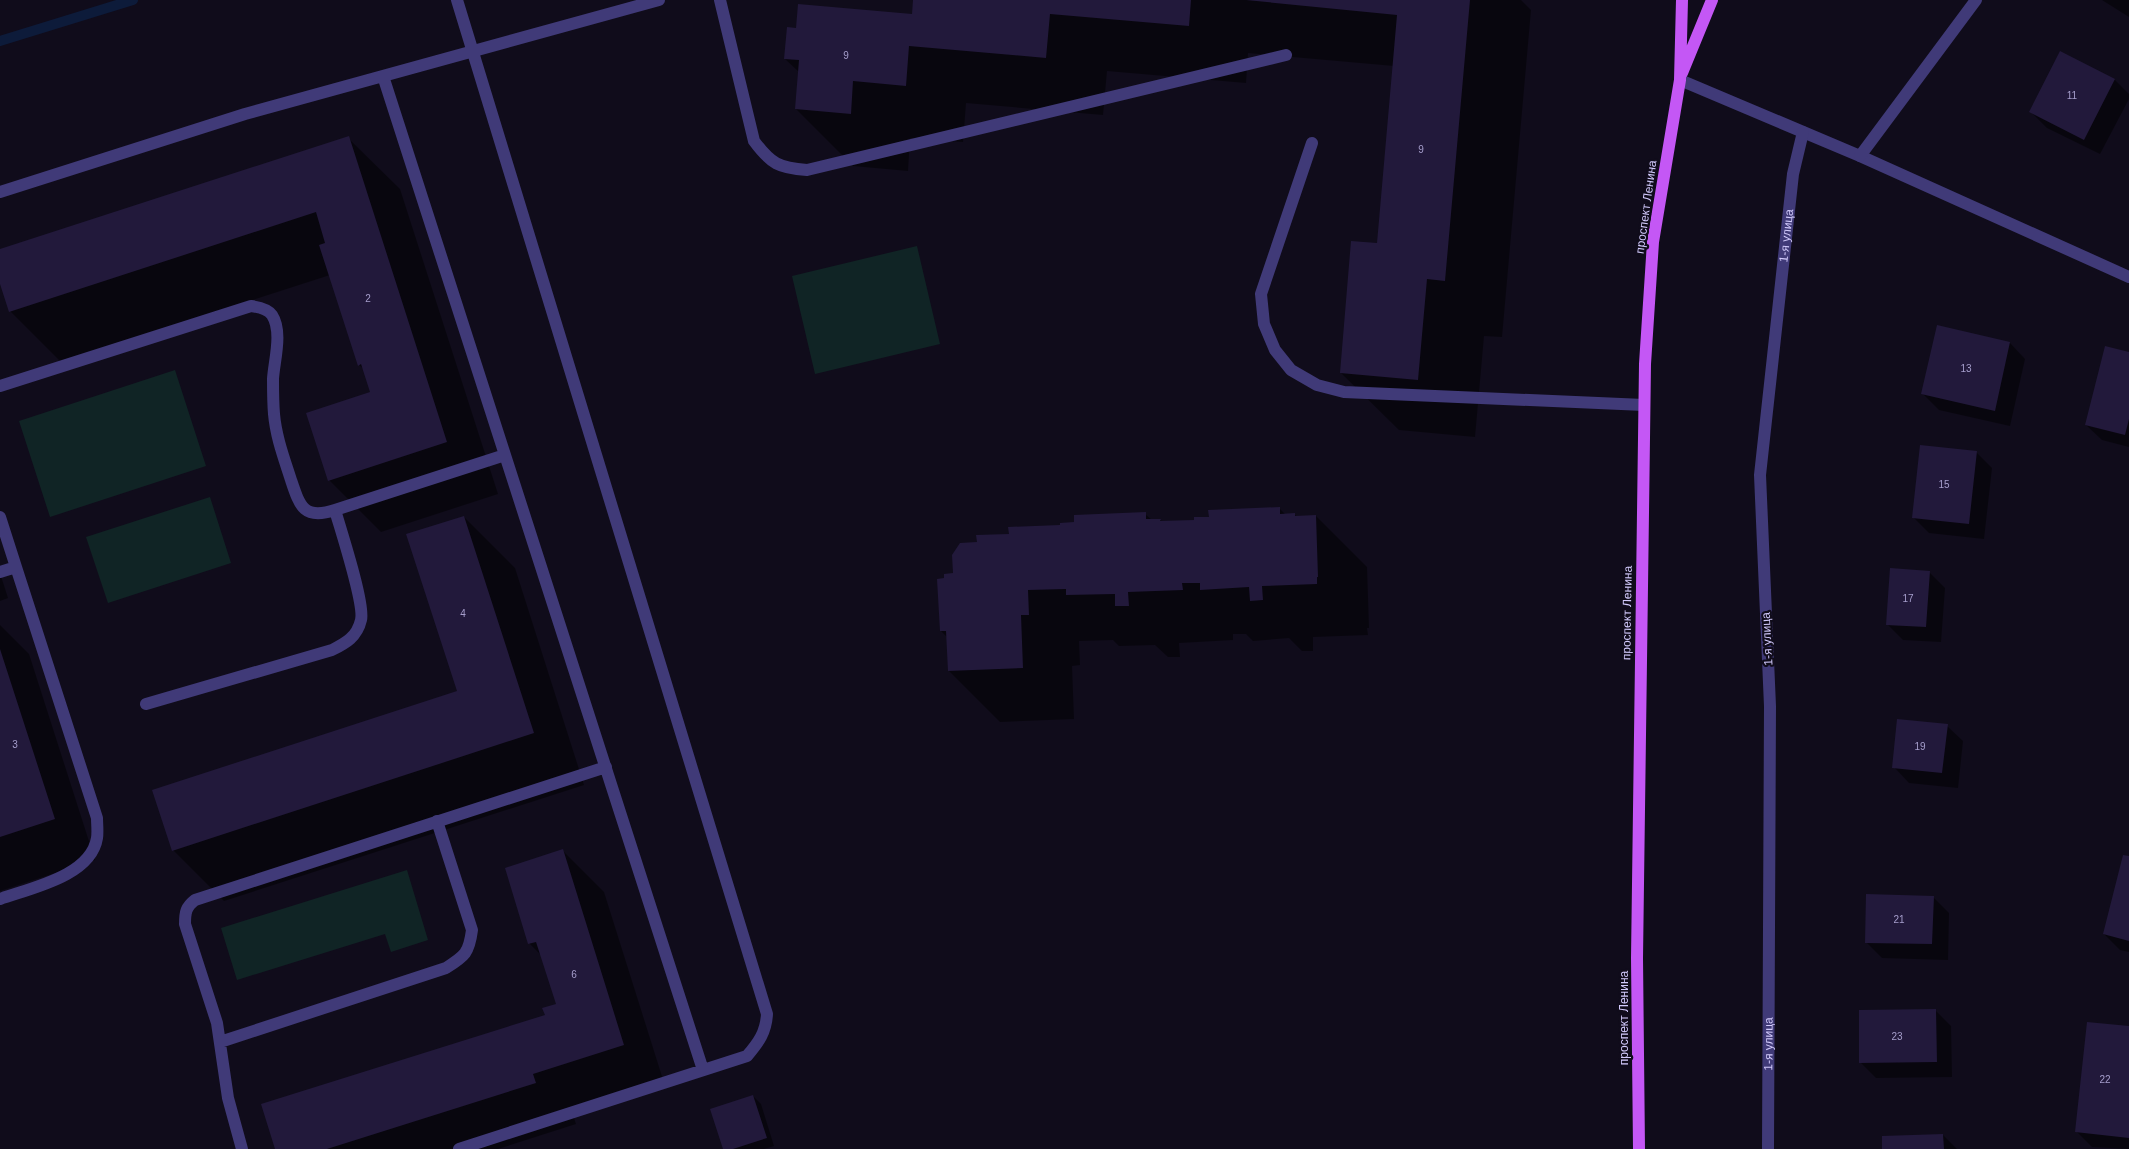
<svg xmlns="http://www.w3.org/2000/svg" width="2129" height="1149" font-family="Helvetica,sans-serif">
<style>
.green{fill:#102425}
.shadow{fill:#0007}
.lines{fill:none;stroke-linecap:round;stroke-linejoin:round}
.stream{stroke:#0d1b3a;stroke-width:10}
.building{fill:#22193b}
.lane{stroke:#403a78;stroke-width:12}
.street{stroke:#403a78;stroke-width:12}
.primary{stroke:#c457f5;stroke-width:12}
.labels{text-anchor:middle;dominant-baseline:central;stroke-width:4.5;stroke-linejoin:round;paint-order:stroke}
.number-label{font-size:10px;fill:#a69ecc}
.street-label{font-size:12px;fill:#d2cafc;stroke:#100c1b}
</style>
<rect width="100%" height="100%" fill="#100c1b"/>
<path class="green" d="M 917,246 L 940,344 L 815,374 L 792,276 Z
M 175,370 L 206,466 L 50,517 L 19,421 Z
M 210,497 L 231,563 L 108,603 L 86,537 Z
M 407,870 L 428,940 L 391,952 L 385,934 L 237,980 L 221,928 Z"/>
<path class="shadow" d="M 915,0 L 1521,0 L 1531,10 L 1502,337 L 1484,336 L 1475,437 L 1399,430 L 1341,373 L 1378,245 L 1394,66 L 1248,53 L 1246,83 L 1107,71 L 1103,115 L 966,103 L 963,142 L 910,138 L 908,171 L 853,166 L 796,109 L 799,72 L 785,59 L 797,30 L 913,15 Z
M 2102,0 L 2129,0 L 2129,17 Z
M 2060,53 L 2115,80 L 2129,94 L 2129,99 L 2100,154 L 2047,128 L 2031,112 Z
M 348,138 L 400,189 L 498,494 L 381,532 L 329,480 L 372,392 L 365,370 L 359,365 L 330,275 L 61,362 L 10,311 L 0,280 L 0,250 Z
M 2010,343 L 2025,359 L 2010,426 L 1939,410 L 1923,394 Z
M 2129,354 L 2129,447 L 2102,440 L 2086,425 Z
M 1976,452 L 1992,468 L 1984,539 L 1929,533 L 1913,517 Z
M 1279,508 L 1286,515 L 1294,514 L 1297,517 L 1316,516 L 1367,567 L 1369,628 L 1367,628 L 1368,635 L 1313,637 L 1313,651 L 1302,651 L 1289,638 L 1253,641 L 1246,634 L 1233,634 L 1233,640 L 1179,643 L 1180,657 L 1168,657 L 1155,645 L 1119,646 L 1113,640 L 1079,641 L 1080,665 L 1072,666 L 1074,719 L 1000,722 L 949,671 L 948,638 L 941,631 L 945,580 L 954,575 L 978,543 L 1061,526 L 1145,514 L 1152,520 L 1160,520 L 1163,522 L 1195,521 Z
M 464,517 L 515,568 L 584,785 L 224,901 L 173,850 L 458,692 Z
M 1929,572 L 1945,588 L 1941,642 L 1903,640 L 1887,624 Z
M 0,573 L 8,598 L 0,601 Z
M 0,625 L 29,654 L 95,860 L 0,891 Z
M 1947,726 L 1963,741 L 1958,788 L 1909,783 L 1894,767 Z
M 563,851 L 604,892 L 665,1086 L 573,1115 L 576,1124 L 498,1149 L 276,1149 L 546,1016 L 557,1004 L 542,956 L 530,944 L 506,869 Z
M 2129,858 L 2129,952 L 2120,950 L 2104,934 Z
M 1933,897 L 1949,913 L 1948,960 L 1882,958 L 1866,942 Z
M 1935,1010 L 1951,1026 L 1952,1077 L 1876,1078 L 1860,1062 Z
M 2129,1027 L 2129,1149 L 2092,1147 L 2076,1131 Z
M 753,1096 L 761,1104 L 774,1146 L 764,1149 L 724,1149 Z
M 1943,1135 L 1957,1149 L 1884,1149 Z"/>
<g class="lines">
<path class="stream" d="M 0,41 L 133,0"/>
</g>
<path class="building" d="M 913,0 L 1191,0 L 1189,26 L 1050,14 L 1046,58 L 909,46 L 906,86 L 853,81 L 851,114 L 795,109 L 799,60 L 784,59 L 787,27 L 796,28 L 798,4 L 912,14 Z
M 1246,0 L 1470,0 L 1445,281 L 1427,279 L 1418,380 L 1340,373 L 1351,241 L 1377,243 L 1397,15 Z
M 2060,51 L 2115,79 L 2084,140 L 2029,112 Z
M 349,136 L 447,442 L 328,481 L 306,413 L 370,392 L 361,364 L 358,366 L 319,245 L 325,243 L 316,212 L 9,312 L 0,284 L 0,249 Z
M 1937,325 L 2010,342 L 1995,411 L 1921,394 Z
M 2105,346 L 2129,352 L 2129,419 L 2125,435 L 2085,425 Z
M 1920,445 L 1977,451 L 1969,524 L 1912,518 Z
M 1280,507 L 1280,514 L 1295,513 L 1295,516 L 1316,515 L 1318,577 L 1317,577 L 1317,584 L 1262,586 L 1263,600 L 1250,601 L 1249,587 L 1200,590 L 1200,583 L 1182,583 L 1183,590 L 1128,592 L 1129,606 L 1115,606 L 1115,594 L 1066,595 L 1066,589 L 1028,590 L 1029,615 L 1021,615 L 1023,668 L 948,671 L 946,631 L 940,631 L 937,579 L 944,578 L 944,574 L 953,573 L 952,555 L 960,543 L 977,542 L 976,535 L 1009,534 L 1008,527 L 1060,525 L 1060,523 L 1074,522 L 1074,515 L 1146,512 L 1146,519 L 1161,519 L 1160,521 L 1194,520 L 1194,517 L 1209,517 L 1208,510 Z
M 464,516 L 534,733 L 172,851 L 152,790 L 457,691 L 406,534 Z
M 1890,568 L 1930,571 L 1926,627 L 1886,625 Z
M 0,649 L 55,819 L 0,837 Z
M 1897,719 L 1948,724 L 1942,773 L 1892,768 Z
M 563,849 L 624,1045 L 533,1074 L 536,1083 L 327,1149 L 275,1149 L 261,1104 L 545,1015 L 542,1008 L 556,1004 L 536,942 L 528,944 L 505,868 Z
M 2123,855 L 2129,856 L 2129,941 L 2103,934 Z
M 1866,894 L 1934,896 L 1932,944 L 1865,943 Z
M 1936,1009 L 1937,1062 L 1859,1063 L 1859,1010 Z
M 2087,1022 L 2129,1026 L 2129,1138 L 2075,1132 Z
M 753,1095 L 767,1138 L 733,1149 L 723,1149 L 710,1109 Z
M 1943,1134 L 1944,1149 L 1882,1149 L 1882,1136 Z"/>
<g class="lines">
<path class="lane" d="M 457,0 L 767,1014 C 766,1032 759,1042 747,1056 L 459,1149
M 720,0 L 754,141 C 771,164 779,168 807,170 L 1286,55
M 383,76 L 703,1070
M 1312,143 L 1261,294 L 1264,324 L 1275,350 L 1291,370 L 1317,385 L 1344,392 L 1644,405
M 0,192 L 245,114 L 659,0
M 0,386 L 251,306 C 258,307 268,309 272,315 C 283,332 274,361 273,379 C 273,391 273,402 274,414 C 276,437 284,458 291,480 C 300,507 304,520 335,510 L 505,455
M 0,517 L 16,567
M 0,572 L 16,567 L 97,818 C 97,824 98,832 97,838 C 91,876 31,888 0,899
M 146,704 L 332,650 C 346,643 357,637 361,620 C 365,604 341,531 335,510
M 220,1042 L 446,968 C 465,956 469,953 472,930 L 437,821
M 242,1149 L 228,1098 L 217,1023 L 185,924 C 185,912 186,907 195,900 L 606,767"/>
<g class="street">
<path d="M 1680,80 L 1860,156 L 2129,277"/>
<path d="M 1860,156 L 1976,0"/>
<path id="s1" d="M 1768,1149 L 1770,706 L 1760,475 L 1793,174 L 1803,132"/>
</g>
<path class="primary" d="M 1682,73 L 1712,0
M 1639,1149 L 1637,958 L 1645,364 L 1653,242 L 1680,80 L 1682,0"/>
</g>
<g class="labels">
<g class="number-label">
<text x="846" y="55">9</text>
<text x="2072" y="95">11</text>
<text x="1421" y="149">9</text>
<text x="368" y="298">2</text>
<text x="1966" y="368">13</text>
<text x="1944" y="484">15</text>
<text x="1908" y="598">17</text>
<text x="463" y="613">4</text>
<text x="15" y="744">3</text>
<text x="1920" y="746">19</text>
<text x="1899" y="919">21</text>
<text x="574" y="974">6</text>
<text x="1897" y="1036">23</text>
<text x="2105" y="1079">22</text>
</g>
<g class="street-label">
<text transform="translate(1646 207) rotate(-82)">проспект Ленина</text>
<text stroke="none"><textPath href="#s1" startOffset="915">1-я улица</textPath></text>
<text transform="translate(1627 613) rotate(-89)">проспект Ленина</text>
<text transform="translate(1767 639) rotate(-93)">1-я улица</text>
<text transform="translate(1624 1018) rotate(-90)">проспект Ленина</text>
<text stroke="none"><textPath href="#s1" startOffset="105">1-я улица</textPath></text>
</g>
</g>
</svg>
